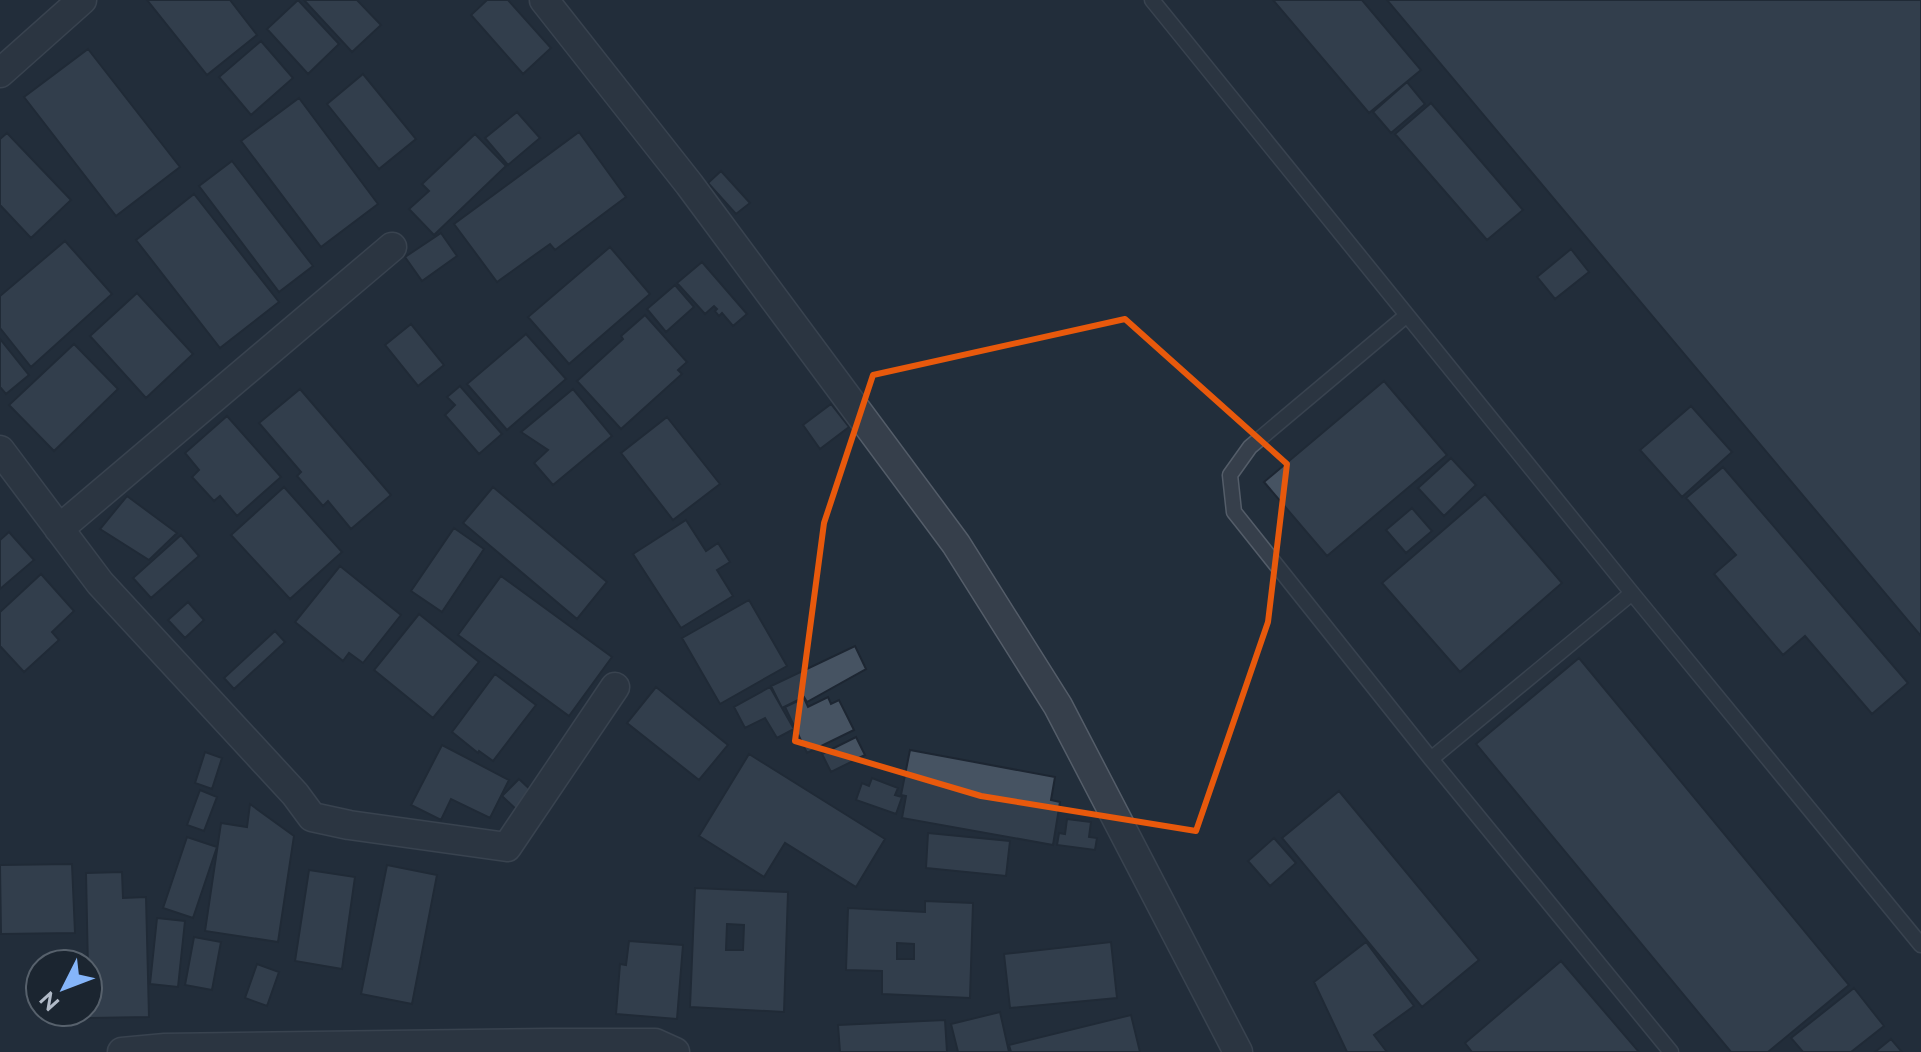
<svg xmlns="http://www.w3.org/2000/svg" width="1921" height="1052" font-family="Raleway,sans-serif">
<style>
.building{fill:#465362;stroke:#1d2632;stroke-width:2;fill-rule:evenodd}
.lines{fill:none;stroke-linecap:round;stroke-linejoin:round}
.lane-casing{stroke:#545d69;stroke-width:17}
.street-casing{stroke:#545d69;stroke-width:31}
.lane{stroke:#363f4b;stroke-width:14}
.street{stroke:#363f4b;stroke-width:28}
.marked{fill:none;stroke:#e8590c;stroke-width:6;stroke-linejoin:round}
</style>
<rect width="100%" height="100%" fill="#222e3b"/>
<path class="building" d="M 147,0 L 230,0 L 257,35 L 207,75 Z
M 298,0 L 339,44 L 308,74 L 267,29 Z
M 304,0 L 357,0 L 381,25 L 352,52 Z
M 487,0 L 508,0 L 551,48 L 523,74 L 471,15 Z
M 1273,0 L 1362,0 L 1421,70 L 1369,113 Z
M 1387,0 L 1921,0 L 1921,636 Z
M 261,41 L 293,78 L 251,115 L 219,77 Z
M 88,49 L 180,167 L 116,216 L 24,97 Z
M 363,74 L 416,139 L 379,169 L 327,104 Z
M 1407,82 L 1425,104 L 1391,133 L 1373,112 Z
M 299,98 L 378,204 L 321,247 L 241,141 Z
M 1431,103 L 1523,210 L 1487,240 L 1395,134 Z
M 517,112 L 540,138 L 508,165 L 485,138 Z
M 579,132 L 626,197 L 555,250 L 550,244 L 497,282 L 454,224 Z
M 7,133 L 71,200 L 31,238 L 0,205 L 0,139 Z
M 475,134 L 506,166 L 434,235 L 409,209 L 429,191 L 422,184 Z
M 232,161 L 313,266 L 279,292 L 199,186 Z
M 721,171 L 750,203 L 736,214 L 708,183 Z
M 194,194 L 279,302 L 220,348 L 136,240 Z
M 441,233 L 457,256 L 422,281 L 405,257 Z
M 65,241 L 112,294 L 31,367 L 0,328 L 0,296 Z
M 610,247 L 650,294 L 569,364 L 528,317 Z
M 1571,249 L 1589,272 L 1555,299 L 1537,277 Z
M 702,262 L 747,314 L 733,326 L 722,313 L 719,316 L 715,311 L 717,309 L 714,306 L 705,314 L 677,283 Z
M 675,285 L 694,307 L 666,332 L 647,309 Z
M 137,293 L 193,354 L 146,398 L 90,336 Z
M 645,315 L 687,362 L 678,370 L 682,374 L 621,429 L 577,381 L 623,339 L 621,336 Z
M 411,324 L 444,365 L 418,386 L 385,345 Z
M 526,334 L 566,379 L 507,430 L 467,384 Z
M 0,339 L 29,375 L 6,394 L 0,387 Z
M 74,344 L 118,389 L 54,451 L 9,405 Z
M 1384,381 L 1447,455 L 1327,556 L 1264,482 Z
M 460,386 L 502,434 L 479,454 L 445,415 L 455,405 L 447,397 Z
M 300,389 L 391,495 L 351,529 L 328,501 L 323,506 L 297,476 L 301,472 L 259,423 Z
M 573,389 L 612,436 L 553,485 L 534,463 L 548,450 L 521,432 Z
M 831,404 L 849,427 L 820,449 L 803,425 Z
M 1691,406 L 1732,452 L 1682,497 L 1640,450 Z
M 227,416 L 281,477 L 237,516 L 220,496 L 214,501 L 192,477 L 199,470 L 185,453 Z
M 667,417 L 720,484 L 673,520 L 621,453 Z
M 1451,458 L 1476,485 L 1444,516 L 1418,488 Z
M 1723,467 L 1908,683 L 1872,714 L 1805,636 L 1783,655 L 1714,574 L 1736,555 L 1686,498 Z
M 284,487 L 342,552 L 290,599 L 231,535 Z
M 493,487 L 607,582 L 577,619 L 463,523 Z
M 1485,494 L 1562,583 L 1460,672 L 1382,583 Z
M 127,496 L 177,533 L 149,560 L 100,529 Z
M 1412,508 L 1432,531 L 1406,553 L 1386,530 Z
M 686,520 L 706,551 L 718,543 L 730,562 L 717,570 L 733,596 L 681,628 L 633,554 Z
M 454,528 L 484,549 L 442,612 L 411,591 Z
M 9,532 L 34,560 L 0,589 L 0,540 Z
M 181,535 L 199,556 L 151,598 L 133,578 Z
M 340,566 L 401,615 L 363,663 L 349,653 L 343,661 L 295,622 Z
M 41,574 L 74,611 L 52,632 L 59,640 L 24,672 L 0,646 L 0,612 Z
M 501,576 L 612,657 L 569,716 L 458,635 Z
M 749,600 L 787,666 L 720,704 L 682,638 Z
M 188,602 L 204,620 L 185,638 L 168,620 Z
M 419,614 L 479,662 L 433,718 L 374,670 Z
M 275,631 L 285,642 L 234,689 L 224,678 Z
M 855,646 L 866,669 L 807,702 L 804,697 L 782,708 L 771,686 Z
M 1579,658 L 1849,985 L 1768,1052 L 1731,1052 L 1476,744 Z
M 495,674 L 536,705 L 493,761 L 479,751 L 478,753 L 452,732 Z
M 656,687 L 728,745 L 699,780 L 627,723 Z
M 770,687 L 794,729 L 777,738 L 765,718 L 745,728 L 734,707 Z
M 828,697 L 831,704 L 839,700 L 854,730 L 807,753 L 785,707 L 804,698 L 808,707 Z
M 856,737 L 865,755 L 831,772 L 822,754 Z
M 442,745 L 509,780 L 490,818 L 451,799 L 441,820 L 411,805 Z
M 910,750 L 1055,777 L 1051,800 L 1060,802 L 1053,845 L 902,818 L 906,796 L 901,795 Z
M 205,752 L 222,758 L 212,789 L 195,783 Z
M 749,754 L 885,839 L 856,887 L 785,843 L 764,877 L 699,836 Z
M 872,778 L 898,788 L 895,795 L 902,797 L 896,814 L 856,800 L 862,783 L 869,786 Z
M 519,779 L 536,795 L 519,812 L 502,796 Z
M 200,790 L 217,797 L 204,831 L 187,825 Z
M 1339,791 L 1479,960 L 1422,1007 L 1282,838 Z
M 250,804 L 294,836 L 278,942 L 205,931 L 221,823 L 247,827 Z
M 1067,819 L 1091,822 L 1089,837 L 1097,838 L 1095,850 L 1057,845 L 1059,833 L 1065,834 Z
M 928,833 L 1010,841 L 1006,876 L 926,868 Z
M 187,837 L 217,847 L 193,918 L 163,908 Z
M 1274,838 L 1296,863 L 1270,886 L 1248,861 Z
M 72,864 L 75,933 L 1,934 L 0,865 Z
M 387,865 L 437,875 L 412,1004 L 361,994 Z
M 309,870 L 355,877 L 342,969 L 295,961 Z
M 122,872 L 123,898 L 146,897 L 149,1017 L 89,1018 L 86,873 Z
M 695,888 L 788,892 L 784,1012 L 690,1007 ZM 727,924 L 744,925 L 743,950 L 726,950 Z
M 925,901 L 973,903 L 970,998 L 882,994 L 882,971 L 846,970 L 848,908 L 925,912 ZM 897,943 L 914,944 L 914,959 L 897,959 Z
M 157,918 L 185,921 L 178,987 L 150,984 Z
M 194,937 L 221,942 L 212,990 L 185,985 Z
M 629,941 L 683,945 L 677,1019 L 616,1014 L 620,964 L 626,965 Z
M 1111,942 L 1117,998 L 1010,1008 L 1004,954 Z
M 1366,942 L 1414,1006 L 1374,1035 L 1387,1052 L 1347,1052 L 1314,982 Z
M 1561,961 L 1639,1052 L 1472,1052 L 1465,1043 Z
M 257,964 L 279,972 L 267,1006 L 245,998 Z
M 1854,988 L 1884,1026 L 1851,1052 L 1803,1052 L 1791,1038 Z
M 1000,1012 L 1009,1052 L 958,1052 L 951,1024 Z
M 1131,1015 L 1140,1052 L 1011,1052 L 1009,1045 Z
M 945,1020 L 947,1052 L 840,1052 L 838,1025 Z
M 1891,1039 L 1902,1052 L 1875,1052 Z"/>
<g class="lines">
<defs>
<path id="lane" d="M 1152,0 L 1632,593 L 1921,945
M 1407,315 L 1250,447 L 1230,475 L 1234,512 L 1431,759 L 1671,1052
M 1431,759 L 1632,593"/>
<path id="street" d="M 544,0 L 689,184 L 956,544 L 1058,706 L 1238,1052
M 0,73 L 82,0
M 0,450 L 100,583 L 295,794 L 312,817 L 349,825 L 507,847 L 615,687
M 59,529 L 392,247
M 122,1052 L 165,1048 L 550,1043 L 655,1043 L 675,1052"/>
</defs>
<use href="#lane" class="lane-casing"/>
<use href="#street" class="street-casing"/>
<use href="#lane" class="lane"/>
<use href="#street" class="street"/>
</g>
<path d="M0 0H1921V1052H0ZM 1125,319 L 1287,464 L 1268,622 L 1196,831 L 981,796 L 795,741 L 824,523 L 873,375 Z" fill="#222e3b" fill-opacity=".55" fill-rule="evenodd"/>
<path class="marked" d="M 1125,319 L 1287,464 L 1268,622 L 1196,831 L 981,796 L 795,741 L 824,523 L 873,375 Z"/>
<g transform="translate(64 988) rotate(228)"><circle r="38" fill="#1b2530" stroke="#57616c" stroke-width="2"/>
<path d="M0-6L14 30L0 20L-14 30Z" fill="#85b5f9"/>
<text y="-12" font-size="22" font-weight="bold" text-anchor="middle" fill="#b1bac7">N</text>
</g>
</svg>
